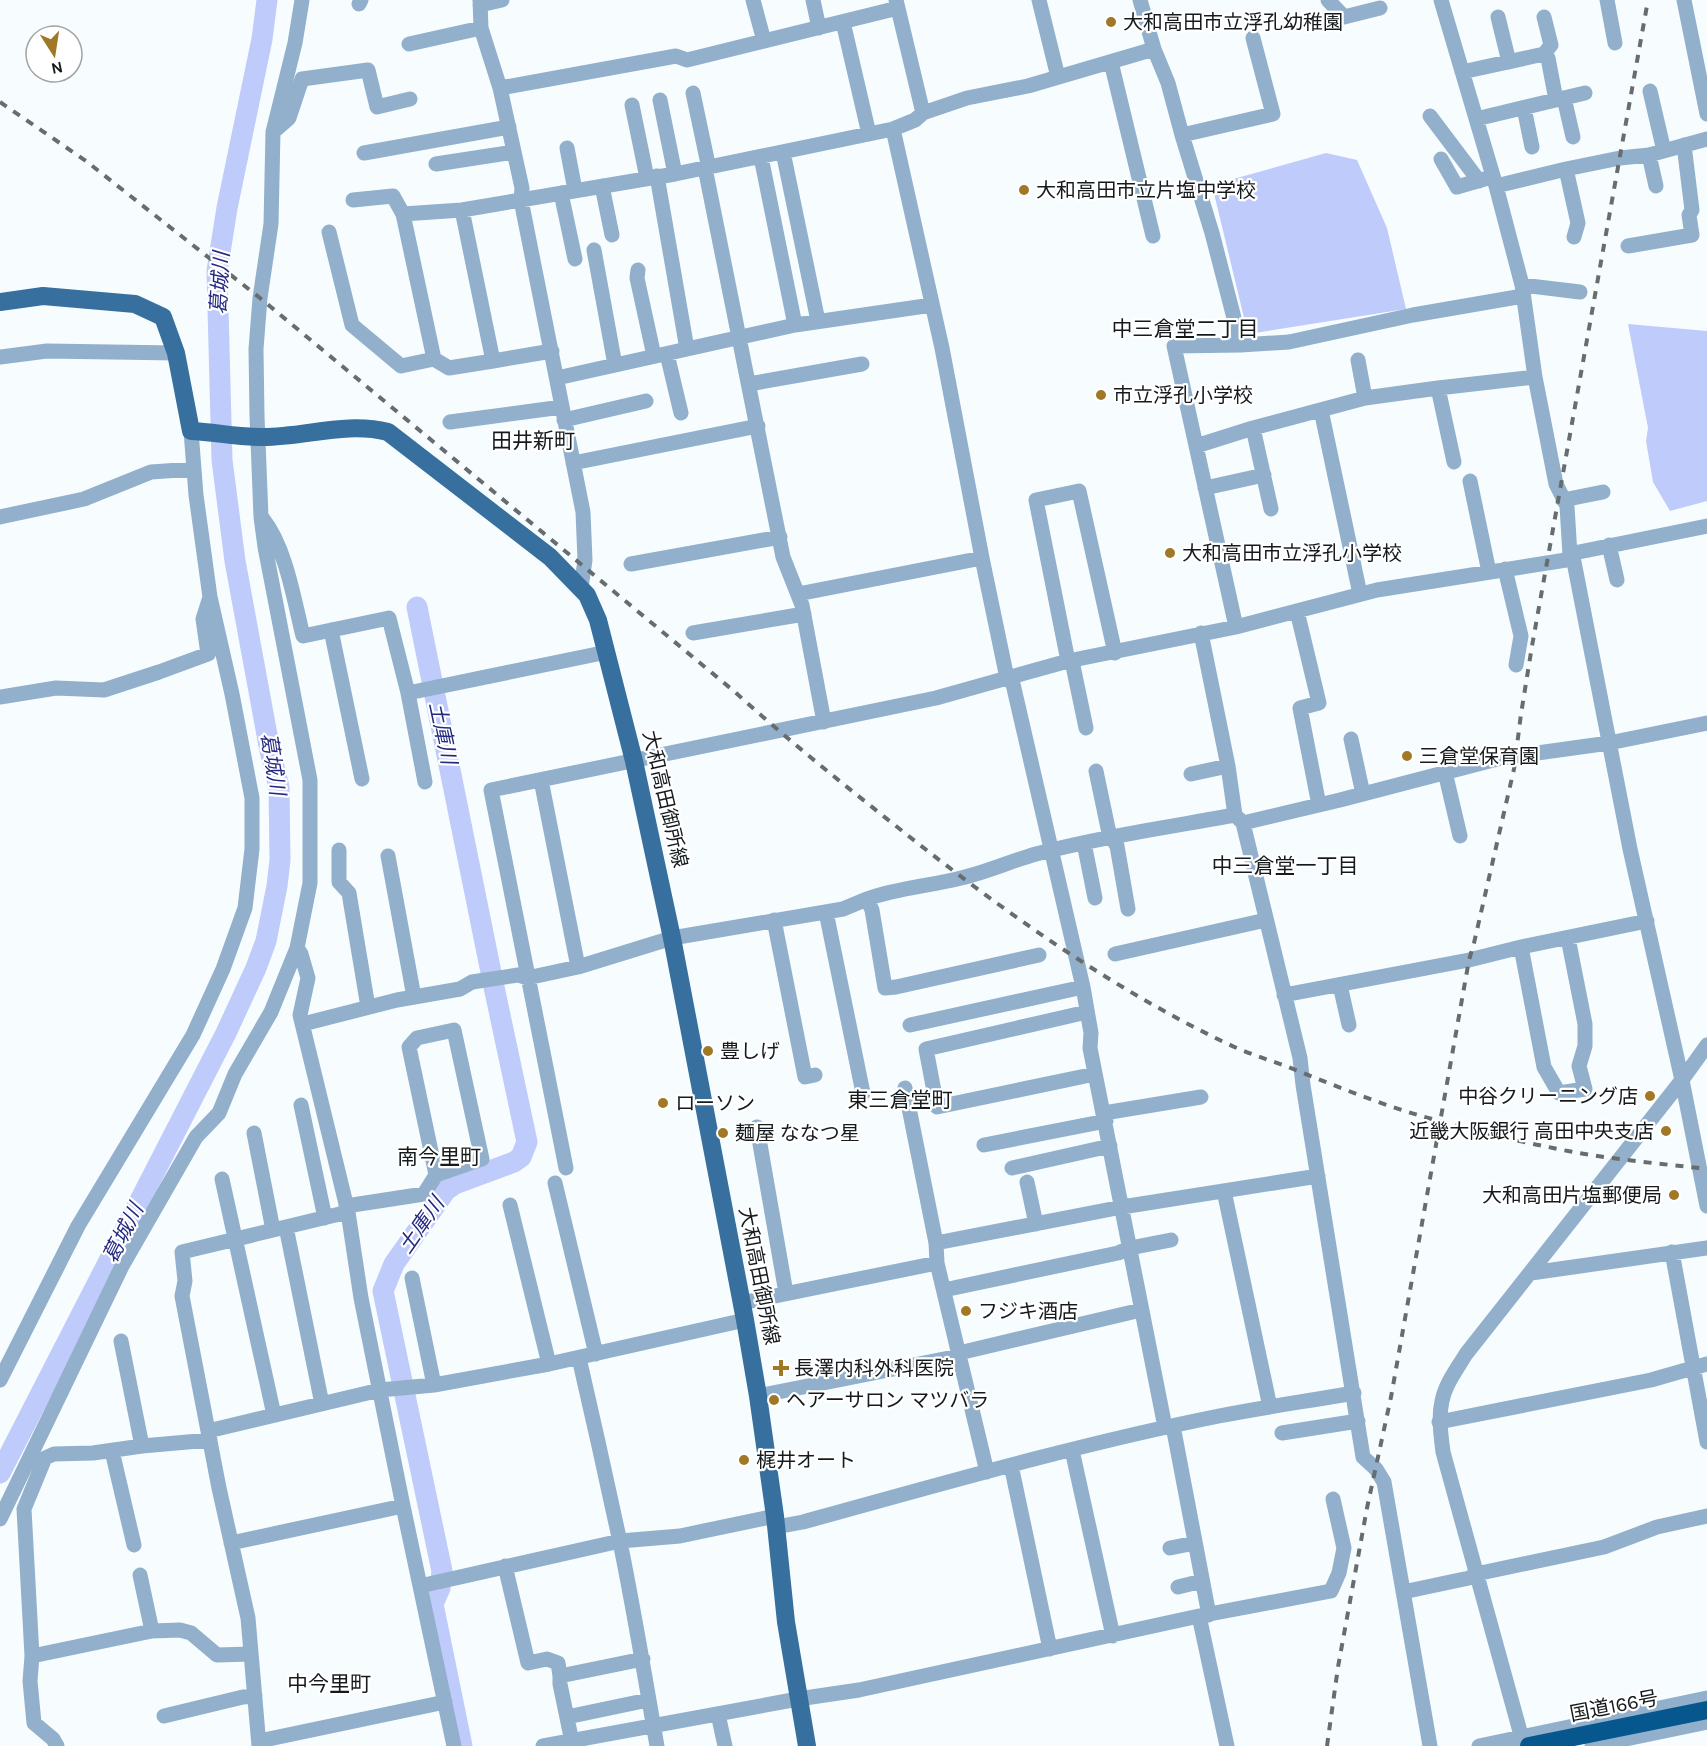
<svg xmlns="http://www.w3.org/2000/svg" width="1707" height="1746" font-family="Karla,'Noto Sans JP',sans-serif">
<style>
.water{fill:#bfcbfa}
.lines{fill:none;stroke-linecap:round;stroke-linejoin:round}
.river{stroke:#bfcbfa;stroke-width:21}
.minor{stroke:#92b0cb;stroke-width:15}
.major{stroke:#376f9e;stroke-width:18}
.highway{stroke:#05578d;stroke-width:18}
.rail{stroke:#676d6f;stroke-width:4;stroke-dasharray:8 8;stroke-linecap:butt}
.poi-dot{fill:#a07826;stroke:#fff;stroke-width:2}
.labels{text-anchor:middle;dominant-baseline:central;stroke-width:4.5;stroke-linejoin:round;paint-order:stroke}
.poi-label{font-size:20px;fill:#151a1c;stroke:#fff;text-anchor:start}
.street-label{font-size:20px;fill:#151a1c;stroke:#fff}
.water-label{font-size:21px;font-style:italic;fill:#252a80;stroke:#fff}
.neighbourhood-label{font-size:21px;fill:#151a1c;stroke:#fff}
</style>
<rect width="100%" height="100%" fill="#f7fdff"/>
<path class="water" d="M 1326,153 L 1357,160 L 1387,228 L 1406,309 L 1255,333 L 1246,326 L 1212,185 Z
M 1628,324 L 1707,331 L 1707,501 L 1670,511 L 1653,482 L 1646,441 L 1648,428 Z"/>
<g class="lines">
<path class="river" d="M 417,607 L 494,987 L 527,1142 L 521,1157 L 514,1162 L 455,1184 L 446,1190 L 394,1264 L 383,1291 L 442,1571 L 440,1588 L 433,1604 L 462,1746
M 0,1473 L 226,1033 L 256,968 L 266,941 L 277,886 L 280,860 L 279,787 L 270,751 L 235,561 L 222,460 L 217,271 L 227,208 L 262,39 L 267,0"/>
<path class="minor" d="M 480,0 L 481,28 L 500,88 L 522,188 L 521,200 L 583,512 L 585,560 L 581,588
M 753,0 L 764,41
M 813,0 L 819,28
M 1039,0 L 1058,77
M 1140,0 L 1154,49 L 1168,83 L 1182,135 L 1212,233 L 1241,345
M 1328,0 L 1344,17 L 1380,8
M 1441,0 L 1496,186 L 1522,285 L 1535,377 L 1556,484 L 1567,506 L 1570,555 L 1574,562 L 1630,849 L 1682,1080 L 1707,1206
M 1607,0 L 1615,43
M 1684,0 L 1707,114
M 359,4 L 361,0
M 480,5 L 502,0
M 1498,17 L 1509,62
M 843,22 L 869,134
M 409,44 L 481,28
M 1544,54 L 1551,45 L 1544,17
M 1111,62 L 1153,236
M 1462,72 L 1544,54 L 1548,58 L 1556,100
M 500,88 L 676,56 L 687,60 L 898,8
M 1650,91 L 1664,151
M 693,93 L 708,164 L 705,168 L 783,557 L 802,605 L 824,722
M 1564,98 L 1573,137
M 660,100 L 675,174
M 632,105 L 647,178
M 1524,108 L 1532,147
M 923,113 L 967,98 L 1028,86 L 1154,49
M 1430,116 L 1479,181
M 1476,119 L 1585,93
M 893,129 L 942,348 L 982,558 L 1007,678 L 1013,684 L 1083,987 L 1091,1033 L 1090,1048 L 1165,1427
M 273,132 L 289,118 L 302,79 L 368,70 L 377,107 L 410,99
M 1182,135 L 1273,114 L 1253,38
M 567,148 L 575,190
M 783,152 L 818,321
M 364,153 L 509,127
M 1649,155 L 1656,186
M 761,157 L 795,325
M 1441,159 L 1457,187 L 1488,178
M 436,164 L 514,152
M 1566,169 L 1578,223 L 1574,237
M 657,176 L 687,349
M 602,186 L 612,235
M 1496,186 L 1566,169 L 1620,158 L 1649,155 L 1707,139
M 561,193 L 575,259
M 353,200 L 393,196 L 403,214 L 462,210 L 675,174 L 893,129 L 915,120 L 923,113 L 896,0
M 403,214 L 434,359
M 329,232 L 352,325 L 401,366 L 434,359 L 449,368 L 493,361 L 462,210
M 1628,246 L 1692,235 L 1689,215 L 1692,210 L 1684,145
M 594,250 L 615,365
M 638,270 L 637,278 L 654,356
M 1522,285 L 1580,292
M 667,354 L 681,413
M 0,357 L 47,351 L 176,353
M 1358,360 L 1365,398
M 493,361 L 552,351
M 557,378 L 795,325 L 932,305
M 749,384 L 862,364
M 1438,388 L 1454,462
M 1321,410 L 1360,594
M 564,420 L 646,401
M 450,422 L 562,407
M 1253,428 L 1271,509
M 1196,446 L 1253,428 L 1365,398 L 1438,388 L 1535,377
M 573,463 L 758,426
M 1470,481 L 1489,572
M 1205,488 L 1264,475
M 1563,500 L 1603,492
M 0,517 L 84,499 L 151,472 L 194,469
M 263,519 C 286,548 294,600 303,636 L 389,618 L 408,693 L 425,782
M 1609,545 L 1617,580
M 631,564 L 780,537
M 1505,569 L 1521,636 L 1516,665
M 798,594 L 982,558
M 1297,611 L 1319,703 L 1300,708 L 1319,805
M 1236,627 L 1174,346 L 1241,345 L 1289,342 L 1413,315 L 1523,296
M 331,630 L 362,779
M 693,633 L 804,614
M 1201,633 L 1228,766 L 1235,815 L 1243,823 L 1300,1058 L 1303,1085 L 1363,1457 L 1376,1469 L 1384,1482 L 1430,1746
M 1068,661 L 1036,500 L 1079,491 L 1115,653
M 1072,661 L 1086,728
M 408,693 L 607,652
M 0,697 L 56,688 L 104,690 L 159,672 L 208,654 L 203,619 L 210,597
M 1351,739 L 1363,794
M 1096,771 L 1109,833 L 1117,846 L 1128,909
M 1445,772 L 1460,836
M 1191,774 L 1228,766
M 541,780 L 578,967
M 1243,823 L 1340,800 L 1501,758 L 1609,743 L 1707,723
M 1084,843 L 1095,898
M 339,850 L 339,882 L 349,893 L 368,1007
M 388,856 L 414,997
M 867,899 C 897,888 930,886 961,878 C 987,872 1011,861 1036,854 C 1101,837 1169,827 1235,815
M 826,912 L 863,1093
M 774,920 L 805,1077 L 815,1075
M 1521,947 L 1544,1067 L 1559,1093 L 1585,1089 L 1579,1066 L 1585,1046 L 1585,1024 L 1568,938
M 297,948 L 301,954 L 308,978 L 300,1015 L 348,1212 L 361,1298 L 403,1506 L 454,1746
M 1115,954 L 1266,920
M 1340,985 L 1349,1025
M 1284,995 L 1469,960 L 1521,947 L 1647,921
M 1087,1012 L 926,1049 L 937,1107 L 1095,1074
M 303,1024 L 397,1000 L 460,989 L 472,982 L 518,975 L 527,978 L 578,967 L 672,938 L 843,909 L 867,899 L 872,910 L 885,988 L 896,987 L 1039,955
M 910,1025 L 1083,987
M 905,1088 L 936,1243 L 937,1263 L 987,1472
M 301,1105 L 325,1218
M 1104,1113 L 1201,1097
M 757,1127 L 786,1293
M 254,1133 L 273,1230
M 984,1145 L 1106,1121
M 566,1168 L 491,790 L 936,698 L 1068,661 L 1236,627 L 1377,590 L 1566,560 L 1570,555 L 1579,552 L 1707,526
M 1012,1168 L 1110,1146
M 222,1179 L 274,1415
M 1027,1182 L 1036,1224
M 555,1183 L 596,1354
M 1224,1191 L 1270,1407
M 510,1205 L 549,1364
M 346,1206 L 424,1194 L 436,1175 L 482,1159 L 454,1030 L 417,1038 L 409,1047 L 436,1175
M 286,1227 L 322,1404
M 936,1243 L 1122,1207 L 1318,1176
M 1672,1252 L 1707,1442
M 1531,1273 L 1707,1248
M 412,1278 L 434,1385
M 944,1290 L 1118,1253 L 1130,1248 L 1171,1240
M 741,1303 L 937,1263
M 121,1341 L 142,1446
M 959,1353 L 1141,1310
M 579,1358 C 593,1419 607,1481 620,1542 C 634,1610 645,1678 657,1746
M 0,1380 L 78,1226 L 193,1035 L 223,969 L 245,908 L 252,849 L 252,798 L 232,694 L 210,597 L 196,495 L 191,431
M 758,1396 L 959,1356
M 1439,1422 L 1651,1380 L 1707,1364
M 1173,1426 L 1209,1615
M 208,1431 L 380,1390 L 434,1385 L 549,1364 L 745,1320
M 1282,1433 L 1358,1421
M 1072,1450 L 1113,1636
M 112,1451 L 134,1545
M 1011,1465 L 1050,1649
M 0,1519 L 122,1266 L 196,1137 L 219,1113 L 235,1074 L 271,1012 L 297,948 L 310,883 L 310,780 L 265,547 L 261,517 L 257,416 L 256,349 L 260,298 L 271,224 L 273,132 L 295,43 L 302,0
M 776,1527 L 803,1522 C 941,1484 1079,1444 1219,1416 C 1264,1407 1309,1401 1354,1393
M 231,1543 L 403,1506
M 1170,1548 L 1195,1543
M 505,1566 L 528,1663 L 547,1659 L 558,1663 L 560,1676
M 140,1575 L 152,1631
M 420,1586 L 620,1541 L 680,1536 L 775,1516
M 1178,1587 L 1202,1581
M 1403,1592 L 1469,1578 L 1476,1574 L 1604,1547 L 1657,1527 L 1707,1516
M 1199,1616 L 1227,1746
M 32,1656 L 152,1631 L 180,1630 L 191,1633 L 217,1655 L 251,1654
M 718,1714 L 725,1746
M 164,1716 L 243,1697 L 255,1696
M 567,1717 L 648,1700
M 259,1741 L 445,1702
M 572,1742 L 560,1684 L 560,1676 L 643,1659
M 57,1746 L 53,1739 L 34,1723 L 30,1681 L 32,1656 L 24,1509 L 45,1458 L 54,1454 L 93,1453 L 142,1446 L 210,1440
M 259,1746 L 248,1618 L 219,1488 L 182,1296 L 185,1281 L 182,1252 L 348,1212
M 543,1746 L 798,1699 L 859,1690 L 1199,1616 L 1331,1591 L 1339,1573 L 1344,1548 L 1333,1499
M 1479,1746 L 1707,1698
M 1524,1746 L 1443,1452 C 1440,1430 1437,1407 1447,1386 C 1452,1375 1460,1364 1466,1354 L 1682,1080 L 1707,1045
M 1592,1746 L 1707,1722"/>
<path class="major" d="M 0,302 L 43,296 L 135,304 L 163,317 L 176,353 L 191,431 C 214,432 237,437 260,437 C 303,438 345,421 388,432 L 550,557 L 587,595 L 598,620 L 634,761 L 672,938 L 745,1320 L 758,1396 L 775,1516 L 786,1622 L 807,1746"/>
<path class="highway" d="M 1529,1746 L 1707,1710"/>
<path class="rail" d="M 0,102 L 86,161 L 260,298 L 735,692 C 790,742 848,788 906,834 C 1006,913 1111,988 1226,1043 C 1246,1053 1267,1059 1288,1067 C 1331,1084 1374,1102 1418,1115 C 1462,1128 1508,1139 1553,1148 C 1604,1159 1656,1163 1707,1169
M 1327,1746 L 1338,1667 L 1367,1508 L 1391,1397 L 1469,960 L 1474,943 L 1514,769 L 1521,714 L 1532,646 L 1648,0"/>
</g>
<g class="poi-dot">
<circle cx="1111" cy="22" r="6"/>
<circle cx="1024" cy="190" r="6"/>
<circle cx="1101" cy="395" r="6"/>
<circle cx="1170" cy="553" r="6"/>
<circle cx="1407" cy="756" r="6"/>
<circle cx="708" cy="1051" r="6"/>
<circle cx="1650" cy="1096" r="6"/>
<circle cx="663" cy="1103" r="6"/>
<circle cx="1666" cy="1131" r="6"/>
<circle cx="723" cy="1133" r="6"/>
<circle cx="1674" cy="1195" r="6"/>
<circle cx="966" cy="1311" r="6"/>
<path d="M778 1359h6v6h6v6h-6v6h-6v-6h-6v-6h6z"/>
<circle cx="774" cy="1400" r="6"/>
<circle cx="744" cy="1460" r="6"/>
</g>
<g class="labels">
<g class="poi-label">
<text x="1123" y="22">大和高田市立浮孔幼稚園</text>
<text x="1036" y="190">大和高田市立片塩中学校</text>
<text x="1113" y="395">市立浮孔小学校</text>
<text x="1182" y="553">大和高田市立浮孔小学校</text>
<text x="1419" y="756">三倉堂保育園</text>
<text x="720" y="1051">豊しげ</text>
<text x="1638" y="1096" text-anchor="end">中谷クリーニング店</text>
<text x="675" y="1103">ローソン</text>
<text x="1654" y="1131" text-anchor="end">近畿大阪銀行 高田中央支店</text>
<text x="735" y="1133">麺屋 ななつ星</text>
<text x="1662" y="1195" text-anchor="end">大和高田片塩郵便局</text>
<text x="978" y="1311">フジキ酒店</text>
<text x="794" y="1368">長澤内科外科医院</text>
<text x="786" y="1400">ヘアーサロン マツバラ</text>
<text x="756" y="1460">梶井オート</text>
</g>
<g class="street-label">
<text transform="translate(665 799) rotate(77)">大和高田御所線</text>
<text transform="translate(759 1276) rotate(79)">大和高田御所線</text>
<text transform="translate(1614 1706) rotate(-11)">国道166号</text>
</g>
<g class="water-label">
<text transform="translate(220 283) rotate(-87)">葛城川</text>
<text transform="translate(443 733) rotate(78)">土庫川</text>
<text transform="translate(273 764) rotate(81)">葛城川</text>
<text transform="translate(421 1225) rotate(-55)">土庫川</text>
<text transform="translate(123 1233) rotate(-63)">葛城川</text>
</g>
<g class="neighbourhood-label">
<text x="1185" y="329">中三倉堂二丁目</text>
<text x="533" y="441">田井新町</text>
<text x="1285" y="866">中三倉堂一丁目</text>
<text x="900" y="1100">東三倉堂町</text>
<text x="439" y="1157">南今里町</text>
<text x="329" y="1684">中今里町</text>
</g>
</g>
<g transform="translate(54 54) rotate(168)"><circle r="28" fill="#ffffff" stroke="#a1a3a4" stroke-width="1.5"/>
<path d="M0-4.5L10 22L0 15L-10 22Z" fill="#a07826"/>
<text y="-9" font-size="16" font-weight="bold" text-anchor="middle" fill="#151a1c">N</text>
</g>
</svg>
